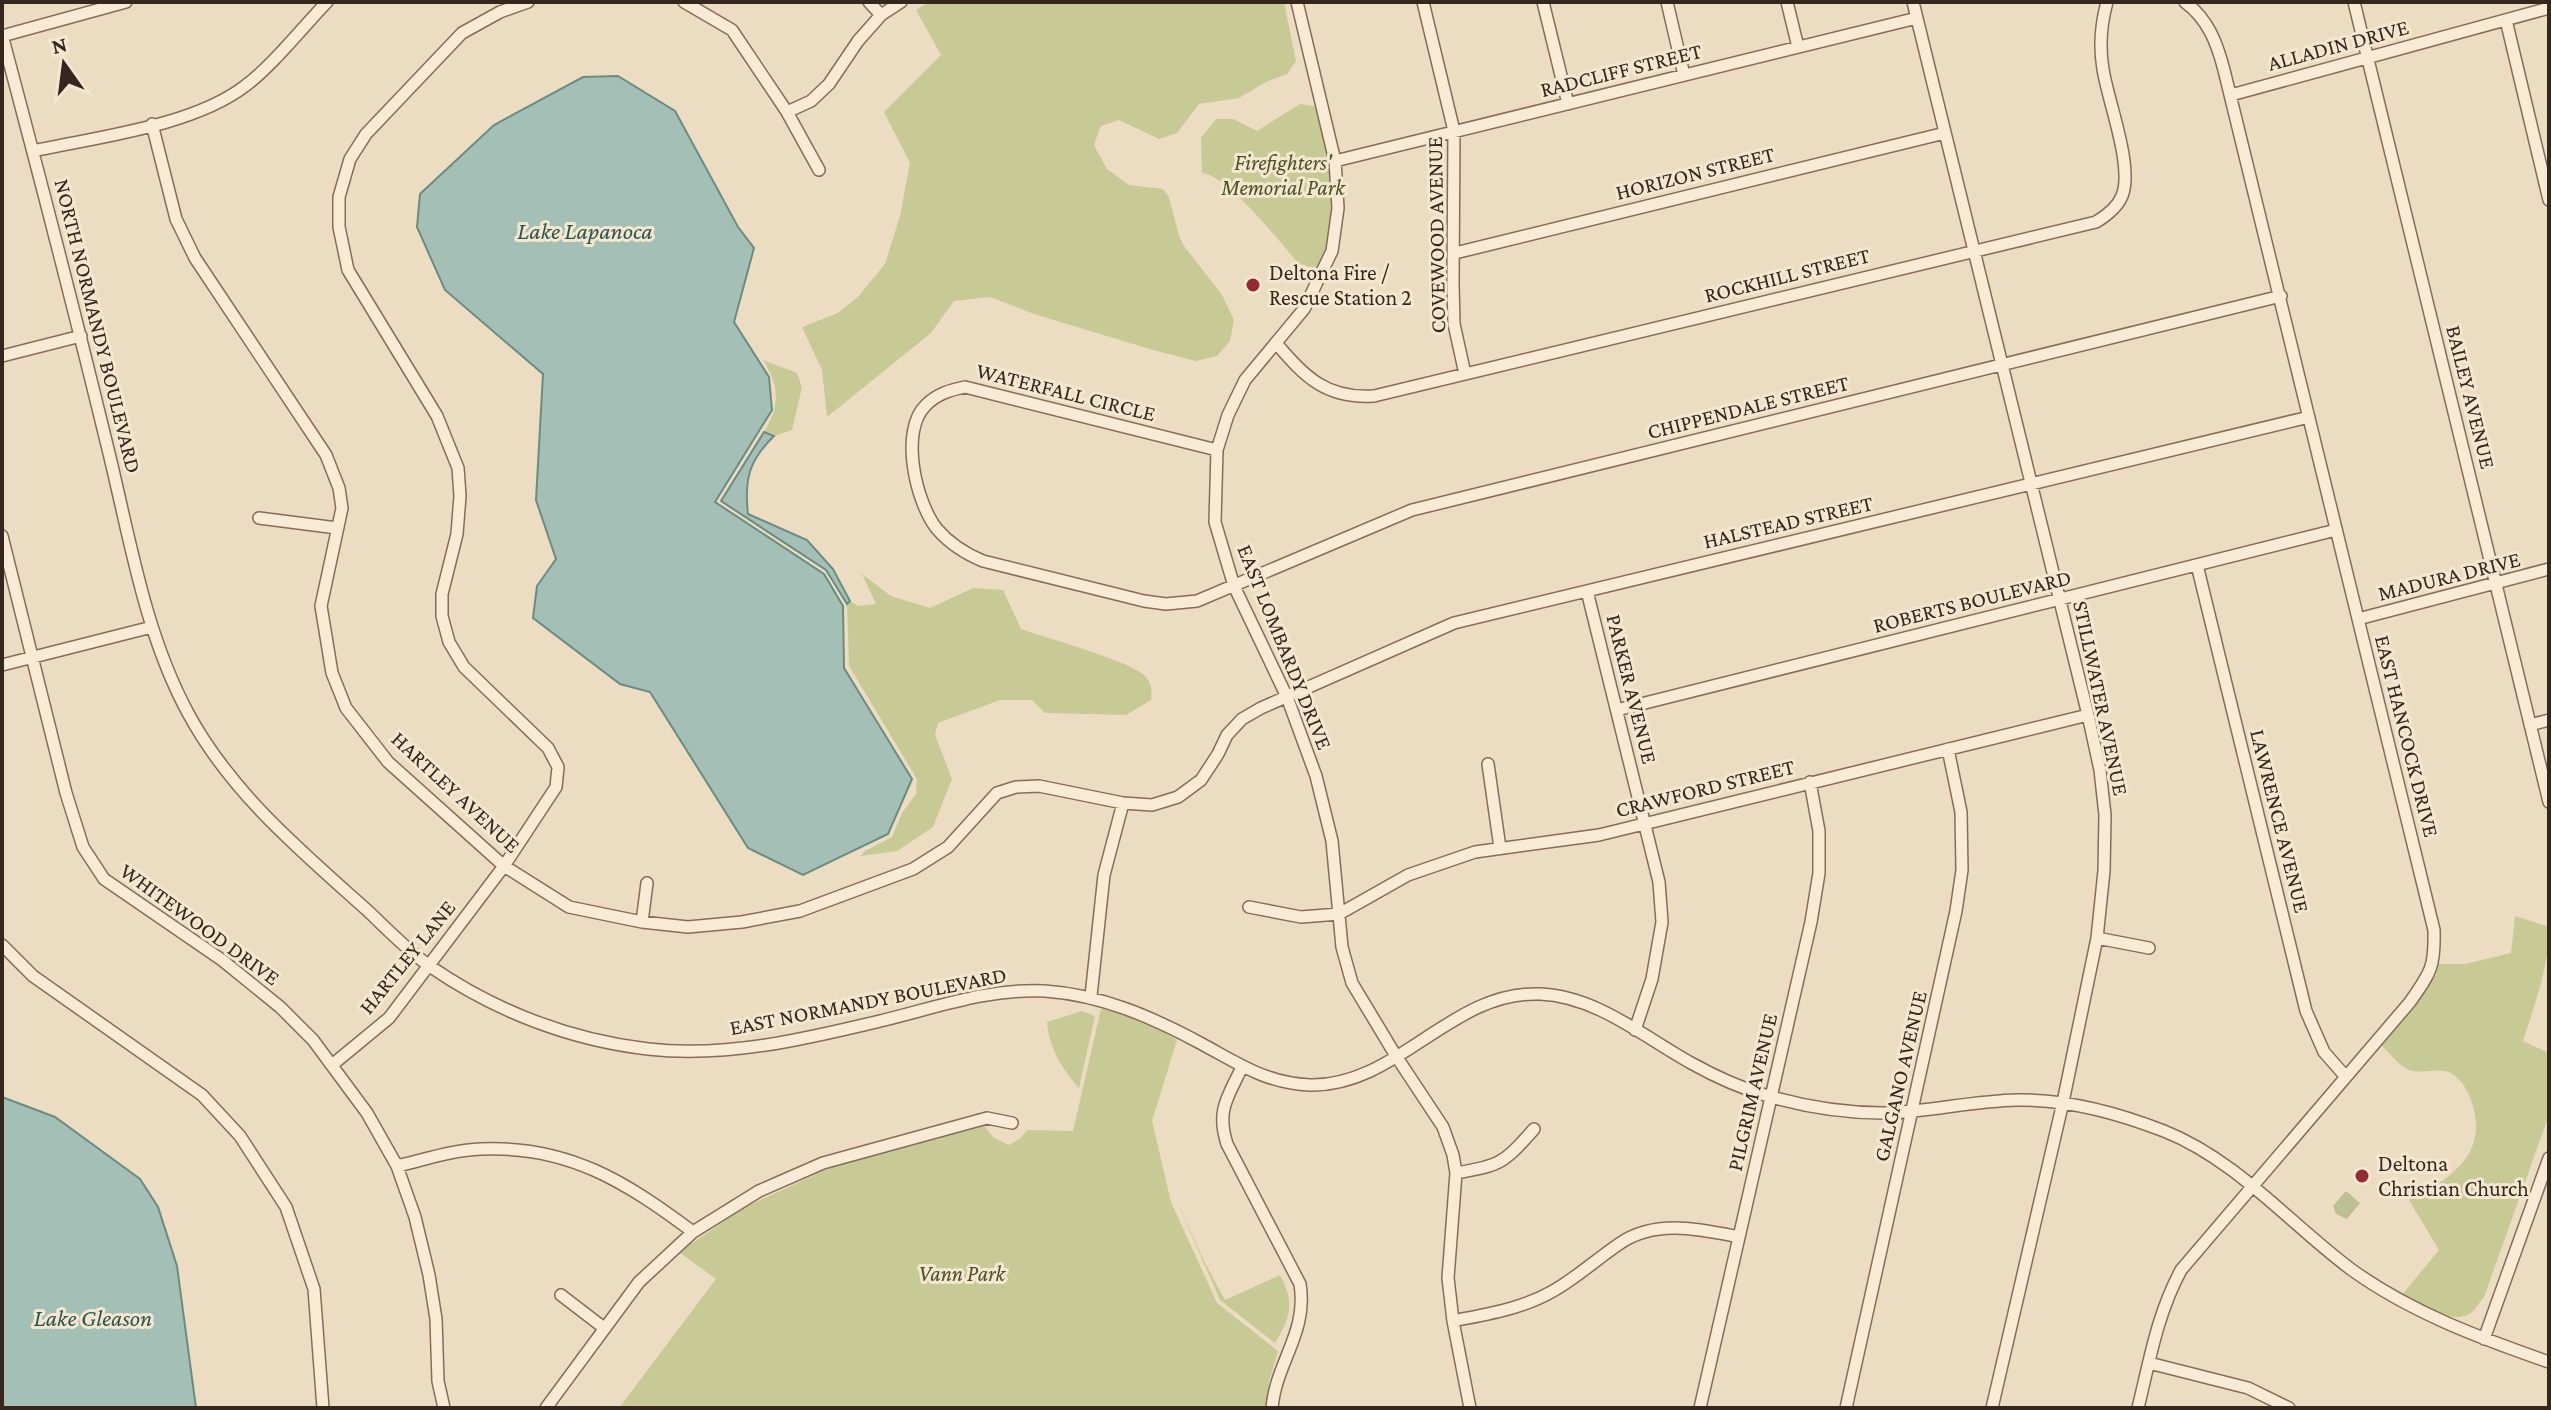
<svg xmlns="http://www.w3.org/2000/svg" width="2551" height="1410" font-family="'Crimson Pro',serif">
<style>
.green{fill:#c8ca95}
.cemetery{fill:#bdbf95}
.water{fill:#a4bfb5;stroke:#6b8c82;stroke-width:2}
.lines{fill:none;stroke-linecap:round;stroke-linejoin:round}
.minor-casing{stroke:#856d59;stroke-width:14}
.minor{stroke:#f8ead4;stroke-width:11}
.poi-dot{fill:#932b33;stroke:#f4e7d0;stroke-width:3}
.labels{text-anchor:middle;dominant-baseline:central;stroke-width:6;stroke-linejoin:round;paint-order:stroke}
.street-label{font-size:22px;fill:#35271d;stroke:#f4e7d0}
.park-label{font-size:22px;font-style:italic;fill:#495124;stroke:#f4e7d0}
.poi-label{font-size:22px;fill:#35271d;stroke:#f4e7d0;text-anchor:start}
.water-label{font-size:24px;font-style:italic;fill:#2d554f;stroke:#f4e7d0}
</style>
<rect width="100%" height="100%" fill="#ecdcc1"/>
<path class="green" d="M 929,2 L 1284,2 L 1296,61 L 1287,74 L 1266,82 L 1239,98 L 1199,104 L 1177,133 L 1159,139 L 1119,120 L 1101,126 L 1094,145 L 1107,169 L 1129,185 L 1163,189 L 1169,197 L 1179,236 L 1184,246 L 1222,295 L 1234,320 L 1230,341 L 1217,356 L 1196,361 L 1153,350 L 1034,314 L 990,297 L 954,301 L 931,333 L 827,417 L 822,370 L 802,327 L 838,313 L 858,297 L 885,264 L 900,216 L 910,163 L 884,112 L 941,55 L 916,10 Z
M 1300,104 L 1318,107 C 1328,159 1343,217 1318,267 L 1311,268 L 1298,263 C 1280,242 1227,175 1202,173 L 1201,138 L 1216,119 L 1233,119 L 1257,131 Z
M 763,360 L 797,373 L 802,387 L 792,430 L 774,436 L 764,432 C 780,405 780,387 763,360 Z
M 862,574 L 891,596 L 930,608 L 973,588 L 1003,590 L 1021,629 C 1046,638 1131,661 1145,676 C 1152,683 1152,691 1151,700 L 1126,715 L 1045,713 L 1032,700 L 1000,700 L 938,723 L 935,735 L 952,779 L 933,827 L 897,851 L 861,856 L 865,851 L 892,837 L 902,813 L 916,794 L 917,779 L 849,666 L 847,604 L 850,601 L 858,606 L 876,604 Z
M 2515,916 L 2549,927 C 2549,967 2535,1003 2523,1041 L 2549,1053 L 2549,1115 L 2484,1297 C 2480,1301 2476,1309 2471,1313 C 2452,1326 2419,1304 2402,1295 L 2439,1250 L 2409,1200 C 2449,1180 2489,1155 2472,1103 C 2468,1091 2463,1081 2452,1074 C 2440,1066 2422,1075 2409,1070 C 2399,1066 2389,1052 2381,1045 L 2436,975 L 2438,964 L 2465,964 L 2511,953 Z
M 1110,1008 L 1139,1019 L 1177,1040 L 1152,1121 L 1171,1202 L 1217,1303 L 1278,1351 L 1269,1382 L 1268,1408 L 619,1408 L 716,1279 L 679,1252 L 745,1207 L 834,1166 L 984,1126 L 994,1138 L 1009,1145 L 1021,1138 L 1027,1130 L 1073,1131 L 1101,1009 Z
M 1082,1011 L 1095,1016 L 1079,1088 C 1062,1069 1049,1048 1047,1022 Z
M 1174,1195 L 1205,1263 L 1225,1300 L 1280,1275 C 1295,1303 1291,1316 1275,1343 L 1220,1300 Z"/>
<path class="cemetery" d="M 2346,1191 L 2360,1203 L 2347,1219 L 2336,1214 L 2333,1206 Z"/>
<path class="water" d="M 618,76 L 675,111 L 738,227 L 754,248 L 734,322 L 769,377 L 772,410 L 715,502 L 824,574 L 843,606 L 844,668 L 912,779 L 888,834 L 803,875 L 748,848 L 650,692 L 620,684 L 533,618 L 537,586 L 556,559 L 536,500 L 543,374 L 445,290 L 417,227 L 420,194 L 494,125 L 583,77 Z
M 764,432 L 774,436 C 749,460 744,480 748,514 L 807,540 L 833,569 L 850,601 L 847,604 L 826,570 L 721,501 Z
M 2,1097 L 55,1117 L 140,1179 L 158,1207 L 177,1266 L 196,1408 L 2,1408 Z"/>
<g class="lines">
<defs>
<path id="minor" d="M 684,2 L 732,30 L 787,112 L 819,170
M 869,2 L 881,15
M 1297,2 L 1335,161 L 1338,208 L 1332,251 L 1304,309 L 1245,380 L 1228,415 L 1217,450 L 1215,522 L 1234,586 L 1287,697 L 1316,776 L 1332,841 L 1342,947 L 1352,983 L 1396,1056 L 1443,1127 L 1453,1155 L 1456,1173 L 1448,1278 L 1453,1321 L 1470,1408
M 1423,2 L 1454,131 L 1453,284 L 1454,324 L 1465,374
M 1543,2 L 1568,104
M 1667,2 L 1684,75
M 1787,2 L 1798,47
M 1913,2 L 2088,715 L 2100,770 L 2105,815 L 2104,871 L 2097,938 L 2063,1102 L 1992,1408
M 2354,2 L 2549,802
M 2506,20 L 2549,200
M 2,35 C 38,170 73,305 106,441 C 129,532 143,630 188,713 C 231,793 302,852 368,911 C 388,930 408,951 431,967 C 495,1011 570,1040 648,1049 C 726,1058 805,1039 880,1021 C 935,1008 988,988 1045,991 C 1102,995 1152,1017 1202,1044 C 1239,1064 1266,1083 1310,1085 C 1397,1087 1452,990 1540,994 C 1596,996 1644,1037 1691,1063 C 1716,1077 1740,1088 1768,1096 C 1806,1107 1844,1113 1883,1113 C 1928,1112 1972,1101 2017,1100 C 2067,1099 2118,1113 2164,1131 C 2237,1160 2290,1224 2352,1270 C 2412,1313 2480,1338 2549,1362
M 2,36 L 126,2
M 2231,95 L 2549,8
M 787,112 L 811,101 L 829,84 L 858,41 L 881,15 L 901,2
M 152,124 L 176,219 L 195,258 L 326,455 L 339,488 L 342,508 L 321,606 L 332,673 L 346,708 L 388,762 L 504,866 L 569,907 L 642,922 L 688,927 L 742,922 L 800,911 L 913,869 L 948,847 L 997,793 L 1016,787 L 1039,786 L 1123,803 L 1152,805 L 1178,797 L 1201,780 L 1218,754 L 1227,735 L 1242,719 L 1261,708 L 1454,623 L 2309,417
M 33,151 C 97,137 193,126 245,86 C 271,67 303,27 327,2
M 1335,161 L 1917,18
M 1455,253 L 1945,133
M 1276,343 C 1305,377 1326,399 1374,396 L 2096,222 C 2106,216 2117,208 2122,196 C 2134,167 2108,102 2103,69 C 2099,46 2101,24 2107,2
M 2,356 L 81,336
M 1217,450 L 965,387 C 950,390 937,394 926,405 C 899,431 916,503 937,529 C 949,543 966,554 983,561 L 1144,601 L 1166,604 L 1197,601 L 1412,510 L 2281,296
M 259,518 L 337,528
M 2,536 L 66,793 L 83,847 L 104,879 L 222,960 L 280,1007 L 313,1040 L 367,1113 L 397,1166 L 415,1217 L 429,1275 L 436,1319 L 438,1381 L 444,1408
M 2197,565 L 2306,1011 L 2324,1052 L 2346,1077
M 1587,591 L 1659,882 L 1662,922 L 1652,979 L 1635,1030
M 2358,619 L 2549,569
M 2,665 L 152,627
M 1617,710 L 2336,530
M 2530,725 L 2549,720
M 1488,764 L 1500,848
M 1249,907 L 1301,917 L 1339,914 L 1408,875 L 1475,852 L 1599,835 L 2088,715
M 642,922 L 647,883
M 2097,938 L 2149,948
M 2,945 L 33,976 L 202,1095 L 240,1136 L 286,1207 L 314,1289 L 323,1408
M 1091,996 L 1104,875 L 1123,803
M 332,1065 L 389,1018 L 504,866 L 556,787 L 558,767 L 548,748 L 464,667 L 449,642 L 442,616 L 442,594 L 457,534 L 460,496 L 458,468 L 437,416 L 348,270 L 339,227 L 339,197 L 350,159 L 366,134 L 462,33 L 500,12 L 528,2
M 1242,1067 C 1228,1097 1216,1110 1227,1144 L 1300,1284 C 1308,1333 1276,1362 1272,1408
M 397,1166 C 424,1160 452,1150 481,1149 C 568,1145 626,1182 693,1232
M 1456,1173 C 1501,1165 1503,1164 1534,1129
M 561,1295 L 604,1328
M 1453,1321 C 1487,1314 1522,1309 1553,1291 C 1576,1278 1597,1259 1619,1244 C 1655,1219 1699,1229 1739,1237
M 2484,1339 L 2549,1158
M 2149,1363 L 2248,1388 L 2289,1408
M 546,1408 L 639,1282 L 693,1232 L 759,1191 L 823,1163 L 987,1118 L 1012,1123
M 1700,1408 L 1811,922 L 1819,873 L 1819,831 L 1810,782
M 1846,1408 L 1956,911 L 1962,870 L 1961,812 L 1948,749
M 2138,1408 C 2150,1359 2157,1315 2181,1270 L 2410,1002 C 2431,972 2435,967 2434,930 L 2224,70 C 2217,43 2208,19 2185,2"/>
</defs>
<use href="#minor" class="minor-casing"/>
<use href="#minor" class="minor"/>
</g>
<g class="poi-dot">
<circle cx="1253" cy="285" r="8"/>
<circle cx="2362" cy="1176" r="8"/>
</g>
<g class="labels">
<g class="street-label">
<text transform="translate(2338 45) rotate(-15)">ALLADIN DRIVE</text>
<text transform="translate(1621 70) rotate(-14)">RADCLIFF STREET</text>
<text transform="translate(1695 173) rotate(-14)">HORIZON STREET</text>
<text transform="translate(1436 235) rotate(-91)">COVEWOOD AVENUE</text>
<text transform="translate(1787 275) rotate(-14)">ROCKHILL STREET</text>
<text transform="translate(98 326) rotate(76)">NORTH NORMANDY BOULEVARD</text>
<text transform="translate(1066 392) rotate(14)">WATERFALL CIRCLE</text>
<text transform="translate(2471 397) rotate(76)">BAILEY AVENUE</text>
<text transform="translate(1748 407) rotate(-14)">CHIPPENDALE STREET</text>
<text transform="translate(1788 522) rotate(-13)">HALSTEAD STREET</text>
<text transform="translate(2449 576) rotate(-14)">MADURA DRIVE</text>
<text transform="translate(1972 601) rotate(-14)">ROBERTS BOULEVARD</text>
<text transform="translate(1285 647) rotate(68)">EAST LOMBARDY DRIVE</text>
<text transform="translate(1632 689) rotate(76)">PARKER AVENUE</text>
<text transform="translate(2101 698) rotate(78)">STILLWATER AVENUE</text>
<text transform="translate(2407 736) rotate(76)">EAST HANCOCK DRIVE</text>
<text transform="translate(1705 788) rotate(-14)">CRAWFORD STREET</text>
<text transform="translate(456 792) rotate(43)">HARTLEY AVENUE</text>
<text transform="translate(2280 821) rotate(76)">LAWRENCE AVENUE</text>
<text transform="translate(200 924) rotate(36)">WHITEWOOD DRIVE</text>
<text transform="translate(407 957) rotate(-51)">HARTLEY LANE</text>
<text transform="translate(868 1001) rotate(-11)">EAST NORMANDY BOULEVARD</text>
<text transform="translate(1900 1076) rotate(-77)">GALGANO AVENUE</text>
<text transform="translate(1752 1092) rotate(-77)">PILGRIM AVENUE</text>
</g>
<g class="park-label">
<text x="1283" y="162">Firefighters'<tspan x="1283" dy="25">Memorial Park</tspan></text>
<text x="962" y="1273">Vann Park</text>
</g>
<g class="poi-label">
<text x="1269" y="272">Deltona Fire /<tspan x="1269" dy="25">Rescue Station 2</tspan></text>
<text x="2378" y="1163">Deltona<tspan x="2378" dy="25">Christian Church</tspan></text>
</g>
<g class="water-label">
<text x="585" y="230">Lake Lapanoca</text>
<text x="93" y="1317">Lake Gleason</text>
</g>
</g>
<rect width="2551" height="1410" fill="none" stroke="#35271d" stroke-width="8"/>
<g transform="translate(64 64) rotate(346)" stroke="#f4e7d0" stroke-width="6" paint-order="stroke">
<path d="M0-6L14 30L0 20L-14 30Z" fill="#35271d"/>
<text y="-12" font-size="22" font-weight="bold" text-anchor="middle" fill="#35271d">N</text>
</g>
</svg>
